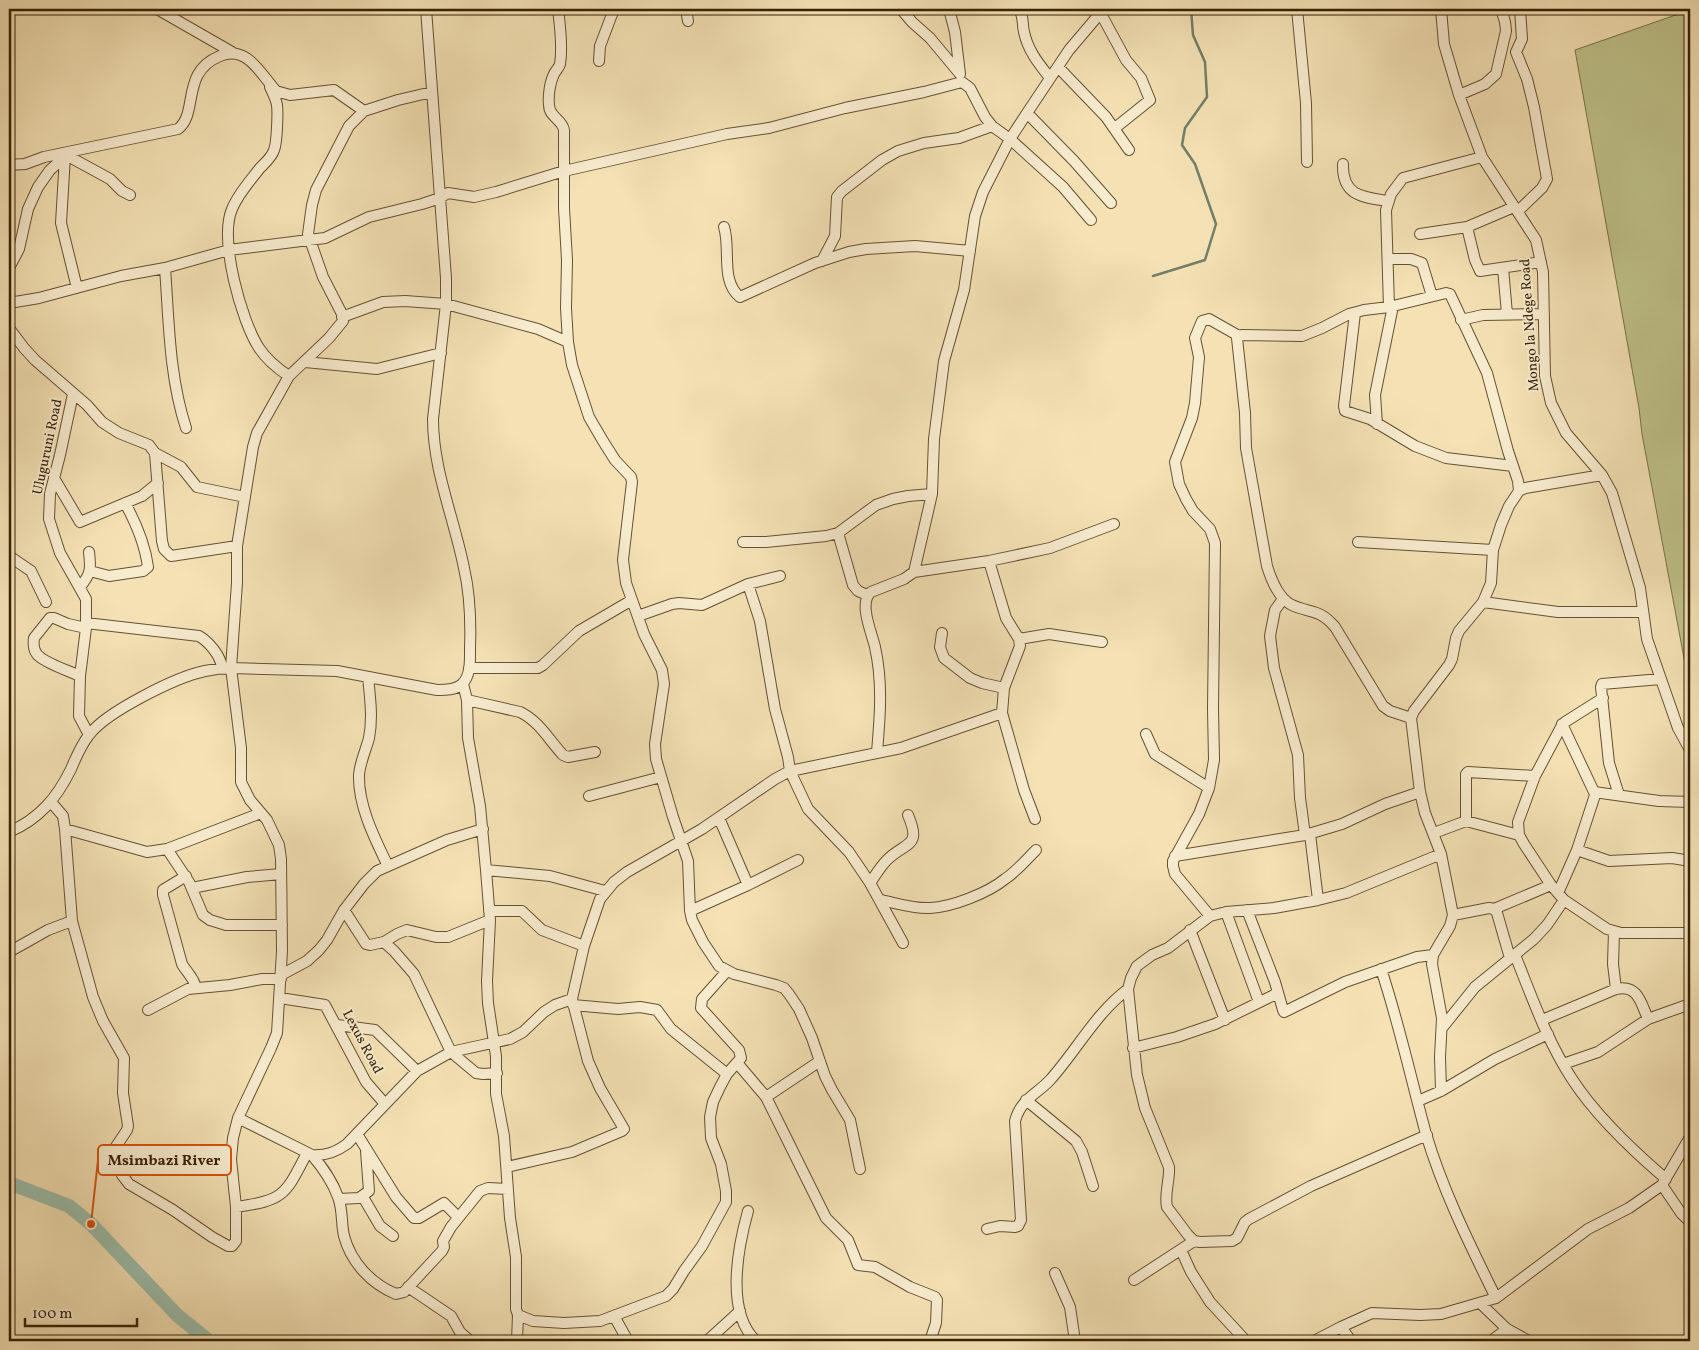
<svg xmlns="http://www.w3.org/2000/svg" width="1699" height="1350" font-family="Vollkorn,serif">
<style>
.green{fill:#bfc28b;stroke:#7a724a}
.lines{fill:none;stroke-linecap:round;stroke-linejoin:round}
.stream{stroke:#737f6a;stroke-width:2.5}
.river{stroke:#9cbeab;stroke-width:14}
.minor-casing{stroke:#665133;stroke-width:12}
.minor{stroke:#f8eccf;stroke-width:10}
.labels{text-anchor:middle;dominant-baseline:central;stroke-width:4;stroke-linejoin:round;paint-order:stroke}
.street-label{font-size:14px;fill:#362108;stroke:#f8eccf}
.leader{fill:none;stroke:#d6530c;stroke-width:2}
.callout-dot{fill:#d6530c;stroke:#f8eccf;stroke-width:2}
.callout{fill:#f8eccf;stroke:#d6530c;stroke-width:2}
.callout-label{font-size:15px;text-anchor:middle;font-weight:bold;fill:#362108}
</style>
<rect width="100%" height="100%" fill="#f4e2b5"/>
<filter id="stains"><feTurbulence type="fractalNoise" baseFrequency=".004" numOctaves="4"/><feColorMatrix values="0 0 0 0 .2 0 0 0 0 .09 0 0 0 0 .02 0 0 0 .5 -.17"/></filter>
<radialGradient id="worn" r=".72"><stop offset=".6" stop-color="#630" stop-opacity="0"/><stop offset="1" stop-color="#630" stop-opacity=".3"/></radialGradient>
<path class="green" d="M 1690,10 L 1690,690 L 1642,434 L 1639,408 L 1575,50 Z"/>
<g class="lines">
<path class="stream" d="M 1153,276 L 1205,260 L 1216,224 L 1195,164 L 1182,145 L 1185,128 L 1207,97 L 1205,62 L 1193,35 L 1191,9"/>
<path class="river" d="M 9,1183 L 69,1206 L 91,1224 L 177,1315 L 209,1341"/>
<defs>
<path id="minor" d="M 157,9 L 232,52
M 558,9 C 560,25 563,47 560,64 C 559,68 556,70 554,74 C 550,82 548,95 549,105 C 549,117 562,119 564,130 L 564,208 L 567,260 L 566,308 L 568,342 L 572,365 L 589,417 L 603,441 L 615,460 L 631,477 L 632,482 L 623,560 L 626,583 L 644,634 L 662,670 L 664,684 L 655,744 L 656,759 L 673,817 L 688,861 L 690,911 L 692,920 L 703,942 L 719,966 L 734,974 L 776,985 L 784,988 L 789,994 L 799,1009 L 812,1038 L 825,1076 L 832,1090 L 850,1120 L 860,1169
M 686,9 L 688,21
M 901,9 L 912,22 L 930,38 L 960,74
M 949,9 L 955,32 L 960,74
M 1019,9 C 1024,17 1022,24 1024,32 C 1028,51 1039,64 1050,78
M 1297,9 L 1306,103 L 1307,162
M 1441,9 L 1444,44 L 1459,95 L 1482,157 L 1536,240 L 1543,272 L 1545,376 L 1551,403 L 1566,433 L 1602,475 L 1612,493 L 1640,588 L 1647,639 L 1678,728 L 1690,750
M 1100,12 L 1126,60 L 1141,78 L 1150,100 L 1115,128
M 599,61 L 600,46 L 614,9
M 1058,67 L 1106,117 L 1129,150
M 270,87 C 273,93 276,99 277,105 C 278,113 277,143 274,150 C 272,157 265,163 260,168 C 250,181 238,194 232,209 C 219,240 241,320 259,348 C 267,360 278,369 289,376
M 1459,95 L 1485,84 L 1496,74 L 1506,31 L 1505,22 L 1501,9
M 1027,113 L 1074,161 L 1111,203
M 66,155 L 110,179 L 122,191 L 130,195
M 65,156 L 61,223 L 77,288
M 1343,164 C 1342,196 1362,197 1388,201
M 9,165 L 25,164 L 44,157 L 178,129 C 199,113 180,72 220,56 C 247,45 260,73 276,91 L 290,95 L 334,90 L 364,111
M 1518,211 L 1542,188 L 1547,179 L 1534,107 L 1527,79 L 1516,52 L 1522,39 L 1520,9
M 724,227 C 731,249 720,281 740,297 L 815,263 L 849,252 L 866,249 L 915,246 L 970,251
M 1467,227 L 1475,260 L 1480,271 L 1541,262
M 1420,234 L 1467,227 L 1514,207
M 1388,259 L 1411,259 L 1422,263 L 1432,296
M 822,261 L 835,236 L 837,197 L 842,191 L 882,160 L 898,151 L 924,143 L 959,138 L 992,126
M 9,268 L 19,249 L 28,209 L 38,187 L 50,170 L 68,154
M 165,268 C 169,321 169,376 186,428
M 1503,268 L 1507,314
M 9,303 L 39,298 L 121,276 L 165,268 L 229,250 L 325,238 L 369,217 L 422,204 L 440,198 L 448,193 L 474,197 L 496,192 L 564,171 L 727,134 L 769,128 L 845,108 L 924,92 L 962,82 L 970,88 L 985,117 L 992,126 L 1010,139 L 1063,187 L 1091,220
M 1389,307 L 1386,210 L 1391,194 L 1403,178 L 1482,157
M 1355,313 L 1344,406 L 1345,411 L 1370,419 L 1415,446 L 1446,458 L 1513,466
M 342,317 L 383,302 L 405,301 L 446,304 L 538,329 L 568,342
M 1461,320 L 1483,315 L 1544,314
M 9,328 L 24,348 L 35,360 L 87,405 L 102,422 L 119,433 L 149,445 L 155,453 L 181,467 L 197,487 L 245,497
M 305,362 L 377,369 L 441,353
M 73,394 L 60,455 L 50,494 L 49,519 L 60,553 L 86,599 L 86,628 L 80,676 L 79,716 L 89,735
M 1377,424 L 1375,395 L 1393,306
M 155,453 L 162,541 L 164,549 L 171,556 L 237,546
M 54,478 L 80,522 L 142,496 L 158,483
M 838,533 L 853,585 L 858,591 L 867,595
M 743,542 L 766,542 L 826,536 L 838,533 L 876,505 L 893,499 L 908,496 L 932,494
M 1358,542 L 1493,550
M 9,556 L 31,571 L 46,602
M 989,561 L 1006,618 L 1019,639 L 1020,646 L 1004,688 L 1002,713 L 1024,790 L 1035,819
M 90,571 L 109,576 L 143,571 L 148,567 C 145,544 136,523 125,503
M 914,572 L 989,561 L 1050,548 L 1114,524
M 748,584 L 760,621 L 775,709 L 788,757 L 790,771 L 808,809 L 849,852 L 870,883 L 903,943
M 80,587 C 91,574 91,569 89,552
M 1283,599 L 1275,610 L 1270,636 L 1274,668 L 1298,755 L 1300,798 L 1305,835
M 1483,602 L 1558,612 L 1643,612
M 638,616 L 672,604 L 679,603 L 702,605 L 748,584 L 780,576
M 86,623 L 199,636 C 209,642 221,656 222,668
M 942,633 L 940,647 L 944,658 L 970,678 L 982,683 L 1004,688
M 1019,639 L 1049,634 L 1102,642
M 469,668 L 538,668 L 543,665 L 579,631 L 632,600
M 80,676 C 69,671 48,664 40,657 C 34,653 33,645 34,638 L 50,618 L 54,618 L 68,624 L 86,628
M 368,677 C 370,697 373,718 369,738 C 366,750 360,762 359,775 C 358,806 375,839 388,866
M 463,684 L 467,700 L 468,738 L 480,806 L 486,870 L 490,920 L 487,981 L 488,1003 L 496,1056 L 496,1094 L 504,1136 L 510,1218 L 516,1257 L 516,1309 L 518,1315 L 533,1321 L 564,1323 L 600,1321 L 666,1296 L 673,1289 L 684,1271 L 702,1246 L 726,1202 L 726,1191 L 721,1164 L 711,1138 L 710,1117 L 713,1102 L 720,1087 L 727,1074 L 741,1058 L 739,1050 L 701,1008 L 702,999 L 727,971
M 1603,698 L 1565,722 L 1561,727 L 1535,776 L 1518,822 L 1519,835 L 1524,844 L 1551,885 L 1564,900 L 1607,929 L 1621,933 L 1690,933
M 467,700 L 520,712 C 539,721 549,740 563,755 L 568,757 L 595,752
M 1411,718 L 1390,711 L 1383,706 L 1335,627 C 1318,607 1309,614 1290,604 C 1278,597 1271,579 1267,566 L 1246,448 L 1245,413 L 1237,338 L 1239,336 L 1242,335 L 1302,336 L 1322,328 L 1349,314 L 1364,310 L 1389,307 L 1446,293 L 1450,294 L 1487,373 L 1508,451 L 1518,481 L 1519,491
M 1562,724 L 1594,792 L 1659,801 L 1690,802
M 1146,734 L 1155,754 L 1209,788
M 877,752 C 880,717 883,683 875,647 C 872,633 858,603 871,592 L 904,579 L 914,572 L 932,494 L 934,439 L 944,361 L 964,290 L 975,216 L 983,192 L 1010,139 L 1027,113 L 1069,50 L 1097,17 L 1100,9
M 1619,795 L 1609,763 L 1601,687 L 1602,684 L 1661,679
M 589,796 L 661,777
M 51,802 L 63,816 L 65,829 L 72,921 L 93,997 L 103,1021 L 124,1058 L 123,1093 L 128,1126 L 127,1130 L 115,1148 L 119,1167 L 122,1175 L 129,1184 L 173,1210 L 212,1237 L 228,1246 L 232,1246 L 236,1241 L 236,1207 L 231,1159 L 233,1138 L 238,1118 L 271,1048 L 277,1033 L 282,951 L 281,859 L 279,845 L 267,820 L 250,800 L 241,782 L 241,748 L 231,668 L 237,583 L 237,546 L 253,447 L 257,433 L 289,376 L 329,338 L 343,321 L 342,314 L 323,277 L 308,234 L 312,205 L 316,190 L 349,126 L 364,111 L 398,100 L 432,92
M 719,818 L 748,885
M 1466,821 L 1466,774 L 1468,772 L 1535,776
M 65,829 L 147,852 L 167,849 L 261,813
M 9,832 C 39,819 57,798 71,769 C 76,757 81,745 89,735 C 106,712 176,677 205,671 C 214,669 222,668 231,668 L 337,671 L 437,690 C 445,690 456,690 462,684 C 471,676 470,659 470,648 C 471,621 470,594 464,568 C 454,518 433,470 433,419 L 446,304 L 446,278 L 426,9
M 1434,833 L 1466,821 L 1519,835
M 1310,834 L 1318,900
M 167,849 L 189,882 L 203,915 L 210,920 L 226,925 L 282,925
M 1577,850 L 1609,861 L 1672,858 L 1690,861
M 1175,856 L 1305,835 L 1342,824 L 1385,804 L 1420,792
M 486,870 L 550,876 L 605,891
M 186,876 L 163,890 L 163,895 L 182,964 C 187,973 192,975 196,987
M 870,883 C 875,876 880,867 887,860 C 906,841 922,848 908,815
M 192,888 L 247,877 L 281,874
M 1558,893 L 1577,850 L 1596,792
M 880,900 C 896,903 914,909 930,908 C 952,907 988,893 1005,879 C 1017,871 1026,860 1036,850
M 1494,909 L 1551,885
M 344,910 L 366,944 L 370,945 L 384,942 L 394,951 L 414,974 L 451,1052 L 476,1073 L 483,1074 L 497,1073
M 1247,910 L 1275,982 L 1283,1010 L 1284,1012 L 1345,982 L 1417,957 L 1433,955
M 489,911 L 522,911 L 542,930 L 584,946
M 690,911 L 748,885 L 798,860
M 1226,912 L 1259,1002
M 1453,915 L 1489,908 L 1494,909 L 1497,913 L 1510,958
M 1210,916 L 1175,874 L 1173,866 L 1173,861 L 1199,814 L 1209,788 L 1214,760 L 1213,709 L 1215,543 L 1210,529 L 1193,511 L 1186,499 L 1179,484 L 1175,462 L 1192,418 L 1195,403 L 1199,357 L 1195,338 L 1202,321 L 1209,319 L 1239,336
M 1190,930 L 1225,1020
M 1614,932 L 1613,964 L 1616,989
M 384,942 L 397,934 L 407,930 L 436,937 L 448,937 L 490,920
M 9,952 L 48,930 L 72,921
M 1515,955 C 1532,997 1547,1041 1572,1079 C 1596,1116 1632,1150 1666,1179
M 1381,969 C 1399,1023 1411,1079 1426,1134 C 1443,1191 1470,1245 1496,1298
M 281,975 L 307,961 L 319,950 L 327,940 L 344,910 L 364,884 L 377,871 L 447,840 L 483,829
M 280,998 L 325,1005 L 366,1082 L 385,1104
M 573,1005 L 618,1009 L 640,1007 L 657,1010 L 671,1029 L 727,1074
M 148,1010 L 188,989 L 230,985 L 262,979 L 281,979
M 1542,1020 L 1616,989 C 1638,984 1641,1003 1648,1019
M 337,1025 L 375,1030 L 417,1071
M 1442,1028 L 1475,987 L 1534,939 L 1547,925 L 1564,900
M 1133,1048 L 1177,1037 L 1215,1024 L 1278,993
M 738,1064 L 766,1097 L 826,1218 L 848,1240 L 858,1265 L 875,1267 L 910,1287 L 935,1297 L 937,1300 L 936,1323 L 930,1341
M 1563,1064 L 1598,1052 L 1648,1019 L 1690,1004
M 1441,1091 L 1440,1057 L 1442,1018 L 1432,964 L 1433,955 L 1450,926 L 1453,915 L 1441,854 L 1425,813 L 1420,792 L 1411,718 L 1414,711 L 1449,665 L 1452,659 L 1456,638 L 1459,631 L 1483,602 L 1491,583 L 1493,550 L 1501,525 L 1509,506 L 1519,491 L 1525,488 L 1602,475
M 766,1097 L 820,1061
M 1026,1100 L 1076,1141 L 1082,1152 L 1093,1186
M 1418,1101 L 1441,1091 L 1495,1059 L 1548,1034
M 238,1118 L 312,1155 C 326,1156 336,1152 347,1144 L 417,1071 L 451,1052 L 510,1039 L 523,1032 L 544,1012 L 555,1005 L 572,999
M 357,1134 L 396,1197 L 414,1218 L 419,1218 L 444,1203 L 458,1217
M 1427,1135 L 1311,1186 L 1249,1219 L 1245,1222 L 1237,1238 L 1232,1241 L 1200,1242 L 1194,1241 L 1188,1235 L 1167,1207 C 1164,1194 1170,1180 1169,1167 L 1145,1108 L 1137,1075 L 1128,989 L 1131,978 L 1137,966 L 1152,955 L 1168,948 L 1210,916 L 1226,912 L 1274,908 L 1318,900 L 1346,893 L 1441,854
M 312,1155 C 323,1168 332,1180 338,1197 C 343,1210 341,1223 344,1236 C 351,1262 371,1284 396,1294 L 404,1292 L 442,1251 L 444,1247 L 443,1241 L 451,1227 L 480,1191 L 488,1188 L 508,1189
M 507,1167 L 572,1152 L 622,1131 L 624,1129 L 600,1088 L 588,1061 L 572,999 L 584,946 L 600,899 L 614,882 L 627,872 L 702,829 L 775,779 L 790,771 L 901,748 L 1002,713
M 1662,1185 L 1681,1213 L 1690,1222
M 363,1197 L 380,1226 L 393,1236
M 339,1199 L 359,1198 L 369,1191 L 366,1151
M 236,1207 C 285,1200 285,1195 307,1153
M 748,1211 C 738,1247 725,1312 756,1341
M 987,1229 L 1000,1226 L 1015,1227 L 1018,1226 L 1021,1220 L 1015,1121 C 1021,1099 1036,1095 1050,1080 C 1077,1050 1095,1014 1128,989
M 1181,1250 L 1191,1272 L 1210,1302 L 1246,1341
M 1055,1273 L 1070,1307 L 1075,1341
M 1134,1280 L 1194,1241
M 408,1287 L 451,1316 L 460,1332 L 470,1341
M 1480,1303 L 1507,1329 L 1529,1341
M 614,1316 L 628,1341
M 1341,1327 L 1351,1341
M 517,1341 L 518,1315
M 707,1341 L 740,1311
M 1314,1341 L 1341,1327 L 1372,1313 L 1420,1315 L 1441,1314 L 1496,1298 L 1588,1229 L 1629,1208 L 1662,1185 L 1690,1137
M 1491,1341 L 1507,1329"/>
</defs>
<use href="#minor" class="minor-casing"/>
<use href="#minor" class="minor"/>
</g>
<g class="labels">
<g class="street-label">
<text transform="translate(1530 325) rotate(-94)">Mongo la Ndege Road</text>
<text transform="translate(48 447) rotate(-78)">Uluguruni Road</text>
<text transform="translate(362 1042) rotate(62)">Lexus Road</text>
</g>
</g>
<path class="leader" d="M91 1224L98 1160"/>
<circle class="callout-dot" cx="91" cy="1224" r="5"/>
<rect class="callout" x="98" y="1145" width="133" height="30" rx="5"/>
<g class="callout-label">
<text x="164" y="1165">Msimbazi River</text>
</g>
<rect width="1699" height="1350" fill="none" stroke="#f4e2b5" stroke-width="30"/>
<rect x="10" y="10" width="1679" height="1330" fill="none" stroke="#362108" stroke-width="2.5"/>
<rect x="15" y="15" width="1669" height="1320" fill="none" stroke="#362108"/>
<path d="M25 1318v8h112v-8" fill="none" stroke="#362108" stroke-width="2.5"/>
<text x="32" y="1318" font-size="15" fill="#362108" stroke="#f8eccf" stroke-width="4" paint-order="stroke">100 m</text>
<rect width="100%" height="100%" filter="url(#stains)"/>
<rect width="100%" height="100%" fill="url(#worn)"/>
</svg>
